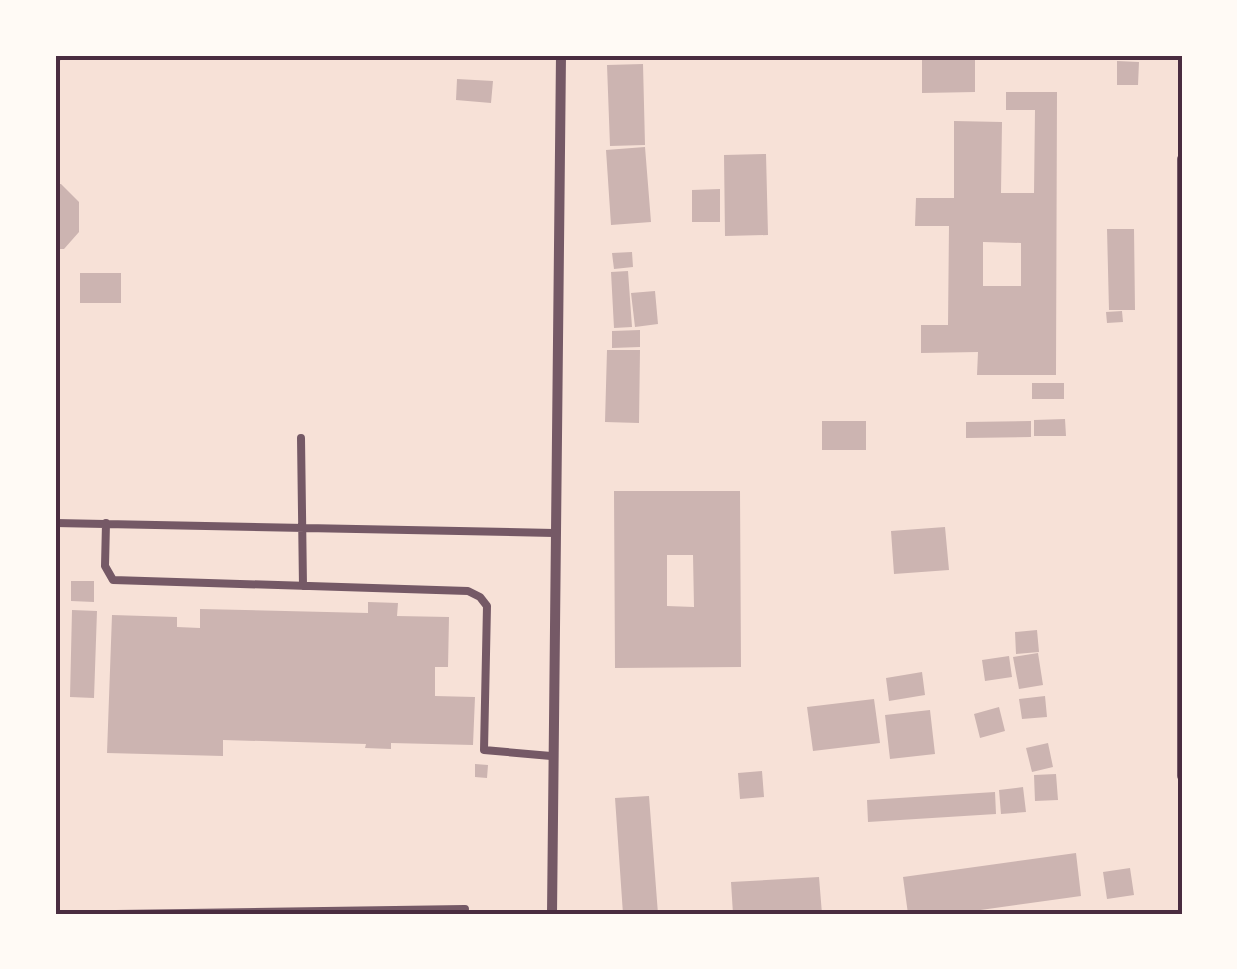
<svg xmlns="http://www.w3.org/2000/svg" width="1237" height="969" font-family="'Noto Sans',sans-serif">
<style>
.building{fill:#ccb4b1;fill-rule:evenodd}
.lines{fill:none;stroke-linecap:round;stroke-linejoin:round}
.service{stroke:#755966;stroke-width:8}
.minor{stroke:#755966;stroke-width:10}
.neatline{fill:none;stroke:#4a2c40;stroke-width:4}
</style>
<rect width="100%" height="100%" fill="#f7e1d7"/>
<path class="building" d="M 922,55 L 975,55 L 975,92 L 922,93 Z
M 1117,61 L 1139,62 L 1138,85 L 1117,85 Z
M 643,64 L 645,145 L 610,146 L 607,65 Z
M 457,79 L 493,81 L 491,103 L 456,100 Z
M 1006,92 L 1057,92 L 1056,375 L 977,375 L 978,352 L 921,353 L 921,325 L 948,325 L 949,226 L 915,226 L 916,198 L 954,198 L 954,121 L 1002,122 L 1001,193 L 1034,193 L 1035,110 L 1006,110 ZM 983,242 L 1021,243 L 1021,286 L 983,286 Z
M 645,147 L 651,222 L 611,225 L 606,150 Z
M 766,154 L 768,235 L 725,236 L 724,155 Z
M 55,184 L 61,184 L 79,202 L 79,232 L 64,249 L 55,249 Z
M 720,189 L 720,222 L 692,222 L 692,190 Z
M 1107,229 L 1134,229 L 1135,310 L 1109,310 Z
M 632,252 L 633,267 L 614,269 L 612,253 Z
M 628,271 L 632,327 L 614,328 L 611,272 Z
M 80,273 L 121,273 L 121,303 L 80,303 Z
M 655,291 L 658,324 L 635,327 L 631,293 Z
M 1122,311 L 1123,322 L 1107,323 L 1106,312 Z
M 640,330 L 640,347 L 612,348 L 612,331 Z
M 607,350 L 640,350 L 639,423 L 605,422 Z
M 1032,383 L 1064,383 L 1064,399 L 1032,399 Z
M 1065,419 L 1066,436 L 1034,436 L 1034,420 Z
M 822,421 L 866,421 L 866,450 L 822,450 Z
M 1031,421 L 1031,437 L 966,438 L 966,422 Z
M 614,491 L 740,491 L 741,667 L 615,668 ZM 667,555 L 693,555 L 694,607 L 667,606 Z
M 945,527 L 949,570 L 894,574 L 891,531 Z
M 71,581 L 94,581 L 94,602 L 71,601 Z
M 368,602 L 398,603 L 397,616 L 449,617 L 448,667 L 435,667 L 435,696 L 475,697 L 473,745 L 391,743 L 391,749 L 365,748 L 366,744 L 223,740 L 223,756 L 107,753 L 112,615 L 177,617 L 177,627 L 200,628 L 200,609 L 368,613 Z
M 72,610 L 97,611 L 94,698 L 70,697 Z
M 1037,630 L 1039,652 L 1016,654 L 1015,632 Z
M 1038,653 L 1043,685 L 1019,689 L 1013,657 Z
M 1009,656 L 1012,677 L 985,681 L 982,660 Z
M 922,672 L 925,695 L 889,701 L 886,678 Z
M 1045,696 L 1047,717 L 1022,719 L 1019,699 Z
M 874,699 L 880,743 L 813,751 L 807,707 Z
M 999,707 L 1005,731 L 980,738 L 974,714 Z
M 930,710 L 935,754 L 890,759 L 885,715 Z
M 1048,743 L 1053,767 L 1032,772 L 1026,748 Z
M 475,764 L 488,765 L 487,778 L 475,777 Z
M 762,771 L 764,797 L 740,799 L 738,773 Z
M 1056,774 L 1058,800 L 1035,801 L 1034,775 Z
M 1023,787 L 1026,812 L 1001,814 L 999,790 Z
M 995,792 L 996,814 L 868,822 L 867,800 Z
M 649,796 L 658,914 L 623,914 L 615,798 Z
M 1076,853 L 1081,896 L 952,914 L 908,914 L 903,877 Z
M 1130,868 L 1134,895 L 1107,899 L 1103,872 Z
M 819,877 L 822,914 L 733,914 L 731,882 Z"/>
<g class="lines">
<path class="service" d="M 301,438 L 303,586
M 55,523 L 554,533
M 106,523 L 105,566 L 113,580 L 468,591 L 480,597 L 487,606 L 484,750 L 551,756
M 116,914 L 465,909"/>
<path class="minor" d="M 55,56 L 60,55
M 1182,159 L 1182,776
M 552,914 L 561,55"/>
</g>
<rect width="1237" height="969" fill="none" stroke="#fffaf5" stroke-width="115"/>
<rect x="58" y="58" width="1122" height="854" class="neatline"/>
</svg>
